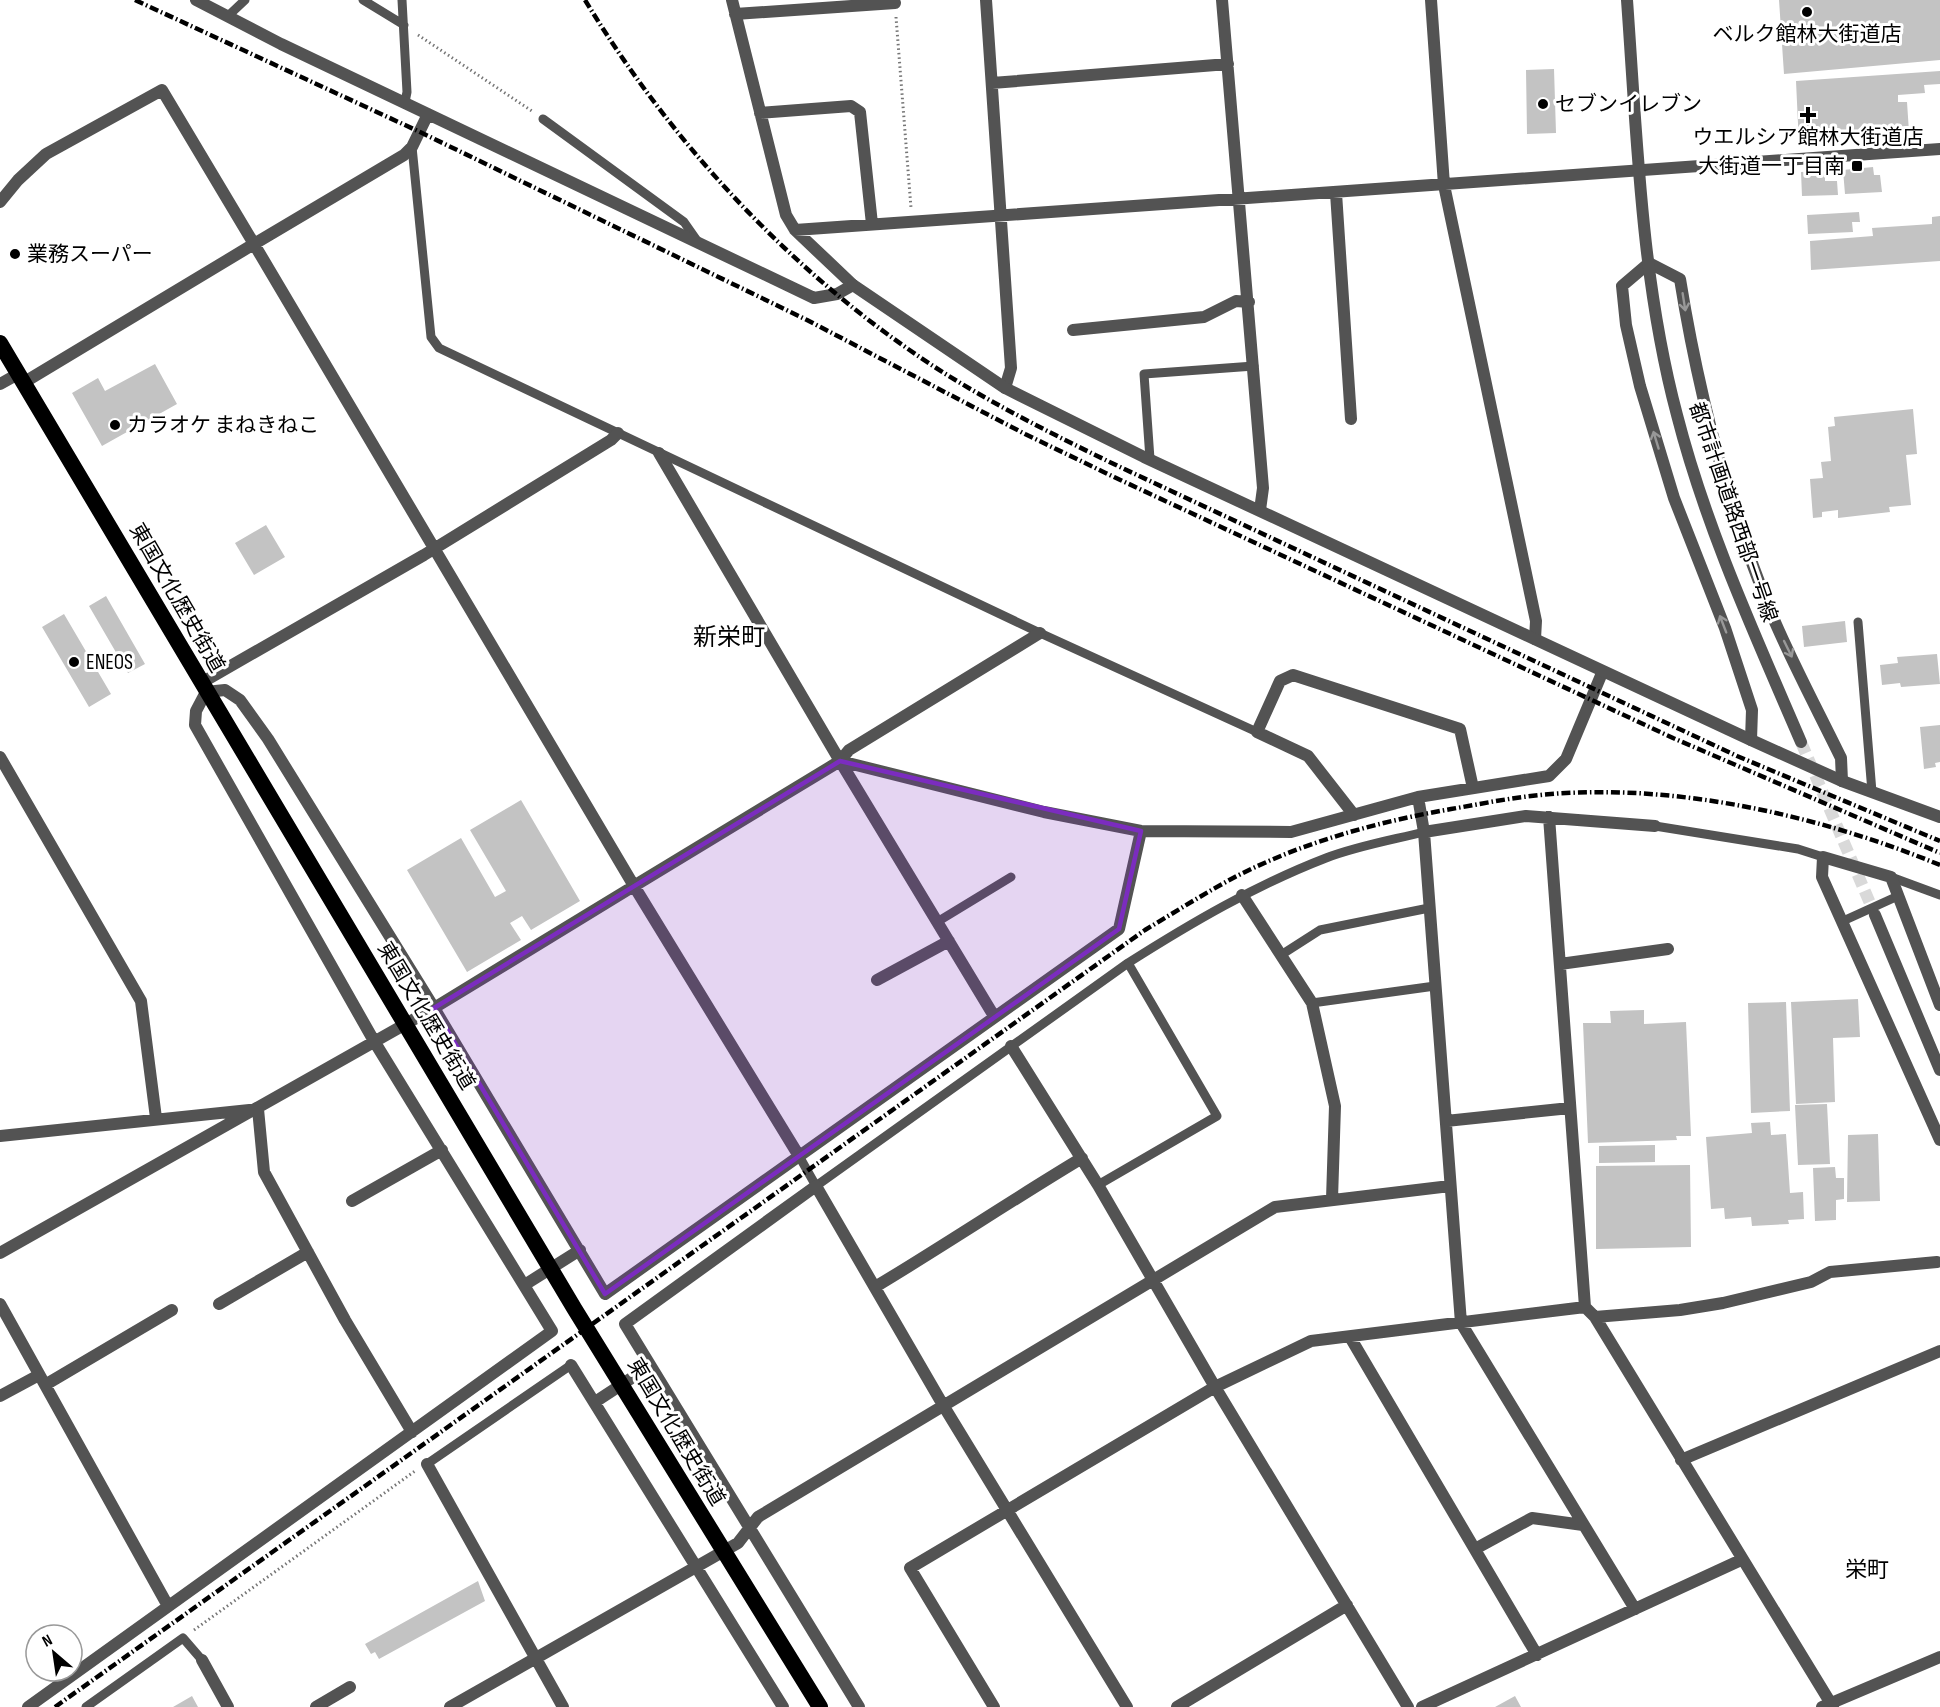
<svg xmlns="http://www.w3.org/2000/svg" width="1940" height="1707" font-family="'Sofia Sans Condensed','Noto Sans JP',sans-serif">
<style>
.building{fill:#c3c3c3}
.lines{fill:none;stroke-linecap:round;stroke-linejoin:round}
.tertiary-tunnel{stroke:#d9d9d9;stroke-width:12;stroke-dasharray:12 6;stroke-linecap:butt}
.path{stroke:#757575;stroke-width:3;stroke-dasharray:1.5 3;stroke-linecap:butt}
.service{stroke:#535353;stroke-width:9}
.minor{stroke:#535353;stroke-width:12}
.tertiary{stroke:#535353;stroke-width:12}
.trunk{stroke:#000;stroke-width:16}
.rail{stroke:#000;stroke-width:4.5;stroke-dasharray:9 3 1.5 3;stroke-linecap:butt}
.oneway{stroke:#989898}
.marked{fill:#7b2cbf;fill-opacity:0.2;stroke:#7b2cbf;stroke-width:4.5;stroke-linejoin:round}
.poi-dot{fill:#000;stroke:#fff;stroke-width:2}
.labels{text-anchor:middle;dominant-baseline:central;stroke-width:6;stroke-linejoin:round;paint-order:stroke}
.poi-label{font-size:21px;fill:#000;stroke:#fff;text-anchor:start}
.street-label{font-size:21px;fill:#000;stroke:#fff}
.neighbourhood-label{font-size:22px;fill:#000;stroke:#fff}
.quarter-label{font-size:24px;fill:#000;stroke:#fff}
</style>
<rect width="100%" height="100%" fill="#fff"/>
<path class="building" d="M 1779,0 L 1940,0 L 1940,60 L 1784,74 Z
M 1554,69 L 1556,133 L 1527,134 L 1526,70 Z
M 1940,71 L 1940,84 L 1924,85 L 1925,93 L 1898,95 L 1898,102 L 1907,102 L 1909,132 L 1818,138 L 1818,144 L 1799,145 L 1796,81 Z
M 1873,167 L 1874,175 L 1880,175 L 1882,192 L 1845,194 L 1843,170 Z
M 1825,171 L 1825,181 L 1837,181 L 1838,195 L 1802,196 L 1801,172 Z
M 1859,212 L 1860,222 L 1852,222 L 1853,232 L 1808,234 L 1807,215 Z
M 1940,216 L 1940,261 L 1811,270 L 1810,241 L 1873,236 L 1872,228 L 1932,224 L 1932,217 Z
M 155,364 L 177,404 L 102,446 L 72,393 L 98,378 L 105,391 Z
M 1913,409 L 1917,454 L 1906,455 L 1911,505 L 1889,507 L 1890,512 L 1838,518 L 1838,510 L 1822,512 L 1822,517 L 1813,518 L 1810,479 L 1823,478 L 1821,462 L 1831,461 L 1828,427 L 1835,426 L 1834,417 Z
M 266,525 L 285,557 L 254,575 L 235,543 Z
M 106,596 L 145,664 L 128,673 L 89,606 Z
M 64,614 L 111,694 L 89,707 L 42,627 Z
M 1845,621 L 1847,642 L 1804,647 L 1802,626 Z
M 1937,654 L 1940,684 L 1901,687 L 1900,683 L 1882,685 L 1880,665 L 1898,663 L 1897,657 Z
M 1940,725 L 1940,762 L 1935,763 L 1936,767 L 1924,769 L 1920,727 Z
M 521,800 L 580,901 L 531,930 L 522,916 L 510,923 L 521,940 L 467,972 L 407,870 L 461,838 L 495,897 L 506,891 L 470,830 Z
M 1858,999 L 1860,1037 L 1833,1038 L 1835,1102 L 1796,1104 L 1791,1002 Z
M 1786,1002 L 1790,1111 L 1751,1113 L 1748,1003 Z
M 1644,1010 L 1644,1024 L 1686,1022 L 1691,1136 L 1676,1136 L 1677,1140 L 1588,1143 L 1583,1023 L 1611,1023 L 1610,1011 Z
M 1827,1104 L 1830,1164 L 1798,1165 L 1795,1105 Z
M 1770,1122 L 1771,1135 L 1786,1134 L 1790,1193 L 1803,1192 L 1804,1219 L 1788,1220 L 1789,1224 L 1752,1226 L 1751,1217 L 1725,1219 L 1724,1208 L 1711,1209 L 1706,1137 L 1752,1133 L 1751,1123 Z
M 1878,1134 L 1880,1201 L 1847,1202 L 1848,1135 Z
M 1655,1145 L 1655,1162 L 1599,1163 L 1599,1146 Z
M 1690,1165 L 1691,1247 L 1596,1249 L 1596,1166 Z
M 1835,1167 L 1836,1178 L 1844,1178 L 1844,1199 L 1836,1200 L 1836,1220 L 1815,1221 L 1813,1168 Z
M 478,1581 L 485,1601 L 379,1659 L 375,1652 L 371,1654 L 365,1644 Z
M 192,1696 L 198,1707 L 173,1707 Z
M 1515,1696 L 1521,1707 L 1495,1707 Z"/>
<g class="lines">
<path class="tertiary-tunnel" d="M 1801,742 L 1875,915"/>
<path class="path" d="M 896,17 L 911,208
M 418,35 L 532,111
M 194,1630 L 415,1471"/>
<path class="service" d="M 363,0 L 404,25
M 402,0 L 407,92 L 405,102
M 228,16 L 245,0
M 543,119 L 684,222 L 698,242
M 412,147 L 431,337 L 439,348 L 1040,633 L 1257,732
M 1150,459 L 1144,374 L 1254,366
M 1858,622 L 1872,792
M 1655,826 L 1798,849 L 1823,857
M 1891,877 L 1940,895
M 1843,921 L 1898,896
M 937,922 L 1011,877
M 1281,955 L 1320,930 L 1429,908
M 1312,1003 L 1435,986
M 799,1156 L 816,1186 L 1128,963 C 1191,923 1256,885 1326,858 C 1357,846 1392,840 1424,832
M 1098,1185 L 1217,1116 L 1128,963
M 427,1464 L 571,1365
M 86,1707 L 183,1638 L 202,1660"/>
<path class="minor" d="M 196,0 L 281,44 L 814,298 L 837,294 L 853,285 L 795,230
M 732,0 L 786,215 L 795,230 L 1940,149
M 986,0 L 1011,368 L 1005,388
M 1222,0 L 1263,488 L 1260,510
M 1431,0 L 1444,185 L 1536,621 L 1535,639
M 735,14 L 895,3
M 992,83 L 1228,64
M 760,113 L 851,106 L 860,112 L 872,224
M 1336,193 L 1351,419
M 0,202 L 18,180 L 46,154 L 162,90 L 254,244 L 404,155 L 412,147 L 428,114
M 1073,330 L 1204,317 L 1236,301 L 1249,302
M 659,453 L 840,761 L 994,1016
M 201,683 L 424,555 L 611,440 L 618,433
M 1751,740 L 1752,710 L 1725,628 L 1674,498 L 1640,386 L 1626,325 L 1622,286 L 1649,263 L 1680,279 C 1699,397 1729,512 1775,622 C 1795,668 1819,713 1841,758 L 1842,781
M 0,757 L 141,1001 L 156,1118
M 840,761 L 849,750 L 1040,633
M 1418,797 L 1424,832 L 1461,1323 L 1635,1609
M 1354,815 L 1308,756 L 1257,732 L 1280,681 L 1293,675 L 1460,729 L 1473,788
M 1549,817 L 1585,1307
M 1424,832 L 1526,816 L 1655,826
M 1242,895 L 1312,1003 L 1335,1106 L 1332,1199
M 1560,964 L 1668,949
M 877,980 L 949,941
M 1940,1005 L 1891,877 L 1823,857 L 1822,877 L 1940,1140
M 1011,1046 L 1098,1185 L 1215,1387 L 1408,1707
M 1446,1121 L 1570,1108
M 0,1136 L 258,1109 L 264,1172 L 345,1320 L 412,1432
M 799,1156 L 634,886 L 840,761 L 1044,812 L 1141,831 L 1291,832 L 1418,797 L 1549,776 L 1566,759 L 1602,673
M 352,1201 L 442,1150
M 0,1253 L 434,1008 L 634,886 L 254,244 L 23,383
M 526,1284 L 580,1250
M 875,1287 C 945,1245 1012,1200 1082,1158
M 0,1304 L 168,1606
M 219,1304 L 308,1252
M 1595,1317 L 1680,1310 L 1723,1303 L 1811,1282 L 1830,1272 L 1937,1262
M 1350,1337 L 1537,1655
M 571,1365 L 783,1707
M 45,1385 L 172,1310
M 0,1396 L 39,1375
M 595,1402 L 650,1366
M 1681,1460 L 1940,1351
M 427,1464 L 563,1707
M 1475,1549 L 1532,1518 L 1583,1525
M 202,1660 L 228,1707
M 28,1707 L 552,1331 L 374,1041 L 195,725 L 196,711 L 206,692 L 225,690 L 240,700 L 268,739 L 434,1008 L 605,1294 L 1119,929 L 1141,831
M 316,1707 L 350,1687
M 450,1707 L 738,1543 L 758,1517 L 1275,1207 L 1450,1186
M 859,1707 L 625,1324 L 816,1186 L 943,1405 L 1127,1707
M 994,1707 L 910,1568 L 1215,1387 L 1311,1341 L 1585,1307 L 1595,1317 L 1833,1707
M 1177,1707 L 1347,1605
M 1422,1707 L 1741,1560"/>
<path class="tertiary" d="M 1627,0 C 1637,138 1641,280 1677,415 C 1706,528 1755,635 1801,742
M 853,285 L 1005,388 L 1144,457 L 1751,740 L 1842,781 L 1940,817
M 0,384 L 18,374
M 1875,915 L 1940,1070
M 1822,1707 L 1940,1657"/>
<path class="trunk" d="M 0,343 L 574,1308 L 820,1707"/>
<path class="rail" d="M 135,0 L 420,132 L 807,320 L 1025,434 L 1114,477 L 1673,738 L 1940,853
M 585,0 C 674,147 798,280 944,373 C 1000,408 1060,438 1120,467 L 1737,756 L 1940,841
M 55,1707 L 1145,930 C 1175,912 1205,893 1235,877 C 1303,842 1377,822 1451,809 C 1475,805 1499,800 1523,797 C 1660,779 1813,813 1940,865"/>
</g>
<defs><path id="oneway-shaft" d="M-6 0H5M1.5-3L5.5 0L1.5 3" fill="none" stroke-width="1.6" stroke-linecap="round" stroke-linejoin="round" transform="scale(1.5)"/></defs>
<g class="oneway">
<use href="#oneway-shaft" transform="translate(1684 302) rotate(81)"/>
<use href="#oneway-shaft" transform="translate(1656 440) rotate(-107)"/>
<use href="#oneway-shaft" transform="translate(1723 624) rotate(-111)"/>
<use href="#oneway-shaft" transform="translate(1788 649) rotate(64)"/>
</g>
<path class="marked" d="M 840,761 L 1141,831 L 1119,929 L 605,1294 L 434,1008 Z"/>
<g class="poi-dot">
<circle cx="1807" cy="12" r="6"/>
<circle cx="1543" cy="104" r="6"/>
<path d="M1805 106h6v6h6v6h-6v6h-6v-6h-6v-6h6z"/>
<rect x="1851" y="160" width="12" height="12" rx="3"/>
<circle cx="15" cy="254" r="6"/>
<circle cx="115" cy="425" r="6"/>
<circle cx="74" cy="662" r="6"/>
</g>
<g class="labels">
<g class="poi-label">
<text x="1807" y="34" text-anchor="middle">ベルク館林大街道店</text>
<text x="1555" y="104">セブンイレブン</text>
<text x="1808" y="137" text-anchor="middle">ウエルシア館林大街道店</text>
<text x="1845" y="166" text-anchor="end">大街道一丁目南</text>
<text x="27" y="254">業務スーパー</text>
<text x="127" y="425">カラオケ まねきねこ</text>
<text x="86" y="662">ENEOS</text>
</g>
<g class="street-label">
<text transform="translate(1733 512) rotate(71)">都市計画道路西部一号線</text>
<text transform="translate(177 598) rotate(60)">東国文化歴史街道</text>
<text transform="translate(426 1016) rotate(59)">東国文化歴史街道</text>
<text transform="translate(676 1432) rotate(59)">東国文化歴史街道</text>
</g>
<g class="neighbourhood-label">
<text x="1867" y="1570">栄町</text>
</g>
<g class="quarter-label">
<text x="729" y="637">新栄町</text>
</g>
</g>
<g transform="translate(54 1653) rotate(331)"><circle r="28" fill="#ffffff" stroke="#999999" stroke-width="1.5"/>
<path d="M0-4.5L10 22L0 15L-10 22Z" fill="#000000"/>
<text y="-9" font-size="16" font-weight="bold" text-anchor="middle" fill="#000000">N</text>
</g>
</svg>
